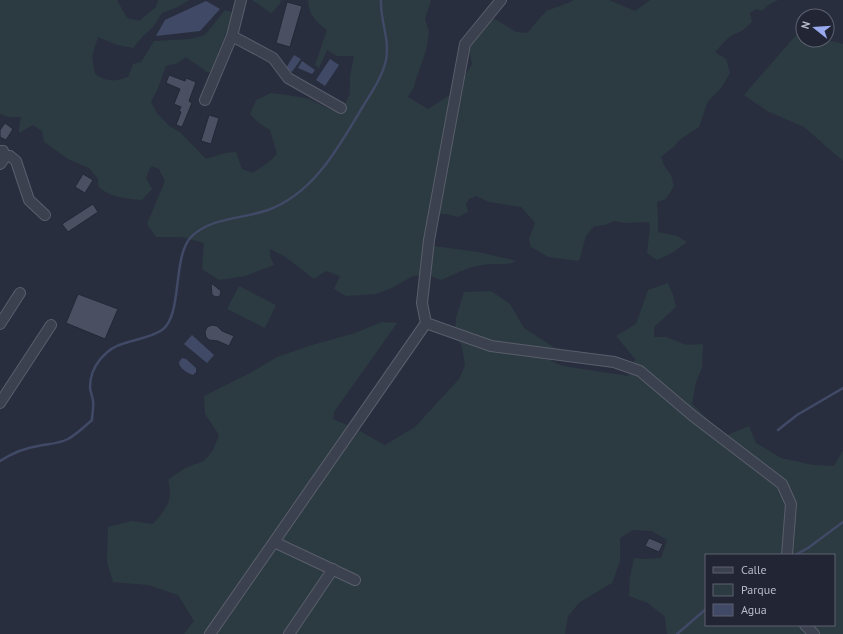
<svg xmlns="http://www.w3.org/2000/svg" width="843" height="634" font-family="'PT Sans',sans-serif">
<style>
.green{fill:#2b3b41;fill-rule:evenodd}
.water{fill:#404966}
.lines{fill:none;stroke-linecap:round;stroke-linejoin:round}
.stream{stroke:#404966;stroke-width:2.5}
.building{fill:#4a4f62;stroke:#232736}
.minor-casing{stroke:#5a5e6c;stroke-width:12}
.minor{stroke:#3c414f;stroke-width:10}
</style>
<rect width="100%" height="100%" fill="#292e3f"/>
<path class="green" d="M 0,0 L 117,0 L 127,18 L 139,21 L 156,7 L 158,0 L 189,0 L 178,7 L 162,13 L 153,27 L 142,37 L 133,48 L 117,45 L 98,37 L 92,56 L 95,74 C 108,82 114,82 128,77 L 133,64 L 141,62 L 154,41 L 190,39 L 205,35 L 225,10 L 235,13 L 218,53 L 212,73 L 207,72 L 186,57 L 178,63 L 166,66 L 158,88 L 151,102 L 157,113 L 168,125 L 181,133 L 206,159 L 225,153 L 236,152 L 242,169 L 253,173 L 269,162 L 277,154 L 270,130 L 259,123 L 250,114 L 256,100 L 271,93 L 287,95 L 309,99 L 331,110 L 344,106 L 350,94 L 350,76 L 354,56 L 337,56 L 327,50 L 319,68 L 315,65 L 327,30 C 315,21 309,15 308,0 L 431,0 L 425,19 L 429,32 L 426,51 L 417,76 L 414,87 L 408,97 L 428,109 L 455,92 L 472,64 L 469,50 L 476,33 L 486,23 L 495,19 L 516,32 L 527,33 L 546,11 L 568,3 L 574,0 L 609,0 L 635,11 L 650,0 L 778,0 L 768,5 L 762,11 L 756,9 L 750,13 L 752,22 L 743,30 L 731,36 L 725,41 L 715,52 L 726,59 L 730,73 L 721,88 L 708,101 L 699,127 L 682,138 L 672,148 L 661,157 L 664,165 L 671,175 L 674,186 L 666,199 L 657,202 L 658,217 L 658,232 L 677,236 L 687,242 L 672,253 L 657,260 L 647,253 L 650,227 L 649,222 L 625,223 L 614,221 L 605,225 L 594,226 L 586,236 L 579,261 L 548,257 L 531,247 L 529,239 L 535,223 L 521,207 L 489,202 L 476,196 L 469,199 L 466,204 L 468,212 L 458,217 L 446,214 L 439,214 L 434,246 L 478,252 L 517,261 C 506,266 495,263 483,265 C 468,267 455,274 441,280 L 428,275 L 413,276 L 392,288 L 376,294 L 346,296 L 334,289 L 340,276 L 326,271 L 314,279 L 284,256 L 270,249 L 270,256 L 274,265 L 245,276 L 219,280 L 202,269 L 204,243 L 182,237 L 156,237 L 147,224 L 165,181 L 159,169 L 151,166 L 146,178 L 152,189 L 142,200 C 127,199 108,197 98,186 L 98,179 L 89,168 L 68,159 L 44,142 L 42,131 L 33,125 L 19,133 L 19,128 L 21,117 L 9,117 L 0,114 Z
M 252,0 L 281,0 L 280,4 L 271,13 Z
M 797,34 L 803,35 L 803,40 L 827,40 L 843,44 L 843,161 L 804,127 L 767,111 L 744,95 Z
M 668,283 L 673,295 L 676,307 L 654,327 L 654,337 L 666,337 L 687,345 L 703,344 L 702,368 L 696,382 L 692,404 L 725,436 L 749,426 L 756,443 L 781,458 L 813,465 L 834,466 L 843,450 L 843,634 L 667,634 L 665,617 L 648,603 L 629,596 L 630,577 L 634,558 L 645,559 L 661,558 L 667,540 L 652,531 L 633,530 L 620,538 L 620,561 L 612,583 L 580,602 L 568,616 L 565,634 L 184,634 L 194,621 L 178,595 L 148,585 L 113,582 L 107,562 L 108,527 L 132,521 L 153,524 C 166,509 174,501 168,480 L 185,468 L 204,461 L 213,450 L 219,435 L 205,414 L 204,396 L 250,373 L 277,357 L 309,346 L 355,333 L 382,322 L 397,323 L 334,412 L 333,419 L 358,430 L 385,445 L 415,427 L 459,379 L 465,366 L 462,346 L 455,337 L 456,318 L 464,292 L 491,291 L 510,304 L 524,328 L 555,348 L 551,361 L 563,366 L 628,376 L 635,359 L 616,336 L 636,324 L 648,290 ZM 706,555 L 834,555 L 834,625 L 706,625 Z
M 239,286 L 276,305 L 265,328 L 227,309 Z"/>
<path class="water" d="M 206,1 L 220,9 L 200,31 L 156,36 L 165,20 Z
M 294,55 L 301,59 L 292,72 L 286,68 Z
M 330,59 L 339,65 L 325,86 L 316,80 Z
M 302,61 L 315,70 L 312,74 L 298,68 Z
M 192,335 L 214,355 L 207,363 L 184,344 Z
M 182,358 L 186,359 L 196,368 L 196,372 L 193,375 C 187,373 179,368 179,362 Z"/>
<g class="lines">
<path class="stream" d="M 778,430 L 797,415 L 843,388
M 0,461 C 11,454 24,448 38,446 C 48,444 58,444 68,439 C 77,434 84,427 92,420 C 92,414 94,407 93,401 C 93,397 90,392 90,387 C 90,366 106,348 125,343 C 137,339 152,337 162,330 C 183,315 172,257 191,237 C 211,217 243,219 268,210 C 314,193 338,148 362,108 C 371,93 382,78 386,60 C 390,39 380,20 381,0
M 795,555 L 808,548 L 843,522
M 677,634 L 706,609"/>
</g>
<path class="building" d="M 287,2 L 302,6 L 290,47 L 276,43 Z
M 169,75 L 185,81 L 186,78 L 196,82 L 189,101 L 192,103 L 182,127 L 176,125 L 181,112 L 179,111 L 181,107 L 174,104 L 180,89 L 166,83 Z
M 209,115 L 219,118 L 211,144 L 201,141 Z
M 5,123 L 13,129 L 6,140 L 0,137 L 0,130 Z
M 83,174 L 93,180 L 85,193 L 75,187 Z
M 93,204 L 98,212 L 68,232 L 62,224 Z
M 211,283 L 221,291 L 220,296 L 216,297 L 212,295 Z
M 78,294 L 118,309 L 105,339 L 66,323 Z
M 212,325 L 217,326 L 222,331 L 234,336 L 229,346 L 218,341 L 209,340 L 206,337 L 205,332 L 207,327 Z
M 649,538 L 663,544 L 659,552 L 645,546 Z"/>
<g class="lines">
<defs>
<path id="minor" d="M 232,36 L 273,58 L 288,78 L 341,108
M 205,100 L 232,36 L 241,0
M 0,151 L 3,151 L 5,157 L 0,164
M 5,157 L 10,156 L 16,161 L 29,200 L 45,215
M 426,323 L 491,346 L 614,362 L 640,371 L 693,416 L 782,484 L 791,504 L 787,555
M 0,324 L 20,293
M 0,403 L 51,325
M 274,542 L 355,580
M 805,625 L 814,634
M 210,634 L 426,323 L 422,303 L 429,240 L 465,44 L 501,0
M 289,634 L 333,569"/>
</defs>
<use href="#minor" class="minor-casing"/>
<use href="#minor" class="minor"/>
</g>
<rect x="705" y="554" width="130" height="72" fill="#212534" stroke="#5e6170"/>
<rect x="713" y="567" width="20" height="6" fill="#3c414f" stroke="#5e6170"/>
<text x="741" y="574" font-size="12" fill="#b9bcc9">Calle</text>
<rect x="713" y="584" width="20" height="12" fill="#2b3b41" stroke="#5e6170"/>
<text x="741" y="594" font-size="12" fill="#b9bcc9">Parque</text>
<rect x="713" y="604" width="20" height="12" fill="#404966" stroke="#5e6170"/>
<text x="741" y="614" font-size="12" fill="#b9bcc9">Agua</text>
<g transform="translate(815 28) rotate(287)"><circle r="19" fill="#212534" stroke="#5e6170"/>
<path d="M0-3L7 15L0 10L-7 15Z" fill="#99aaee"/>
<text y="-6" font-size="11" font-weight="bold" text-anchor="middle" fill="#b9bcc9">N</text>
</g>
</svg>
